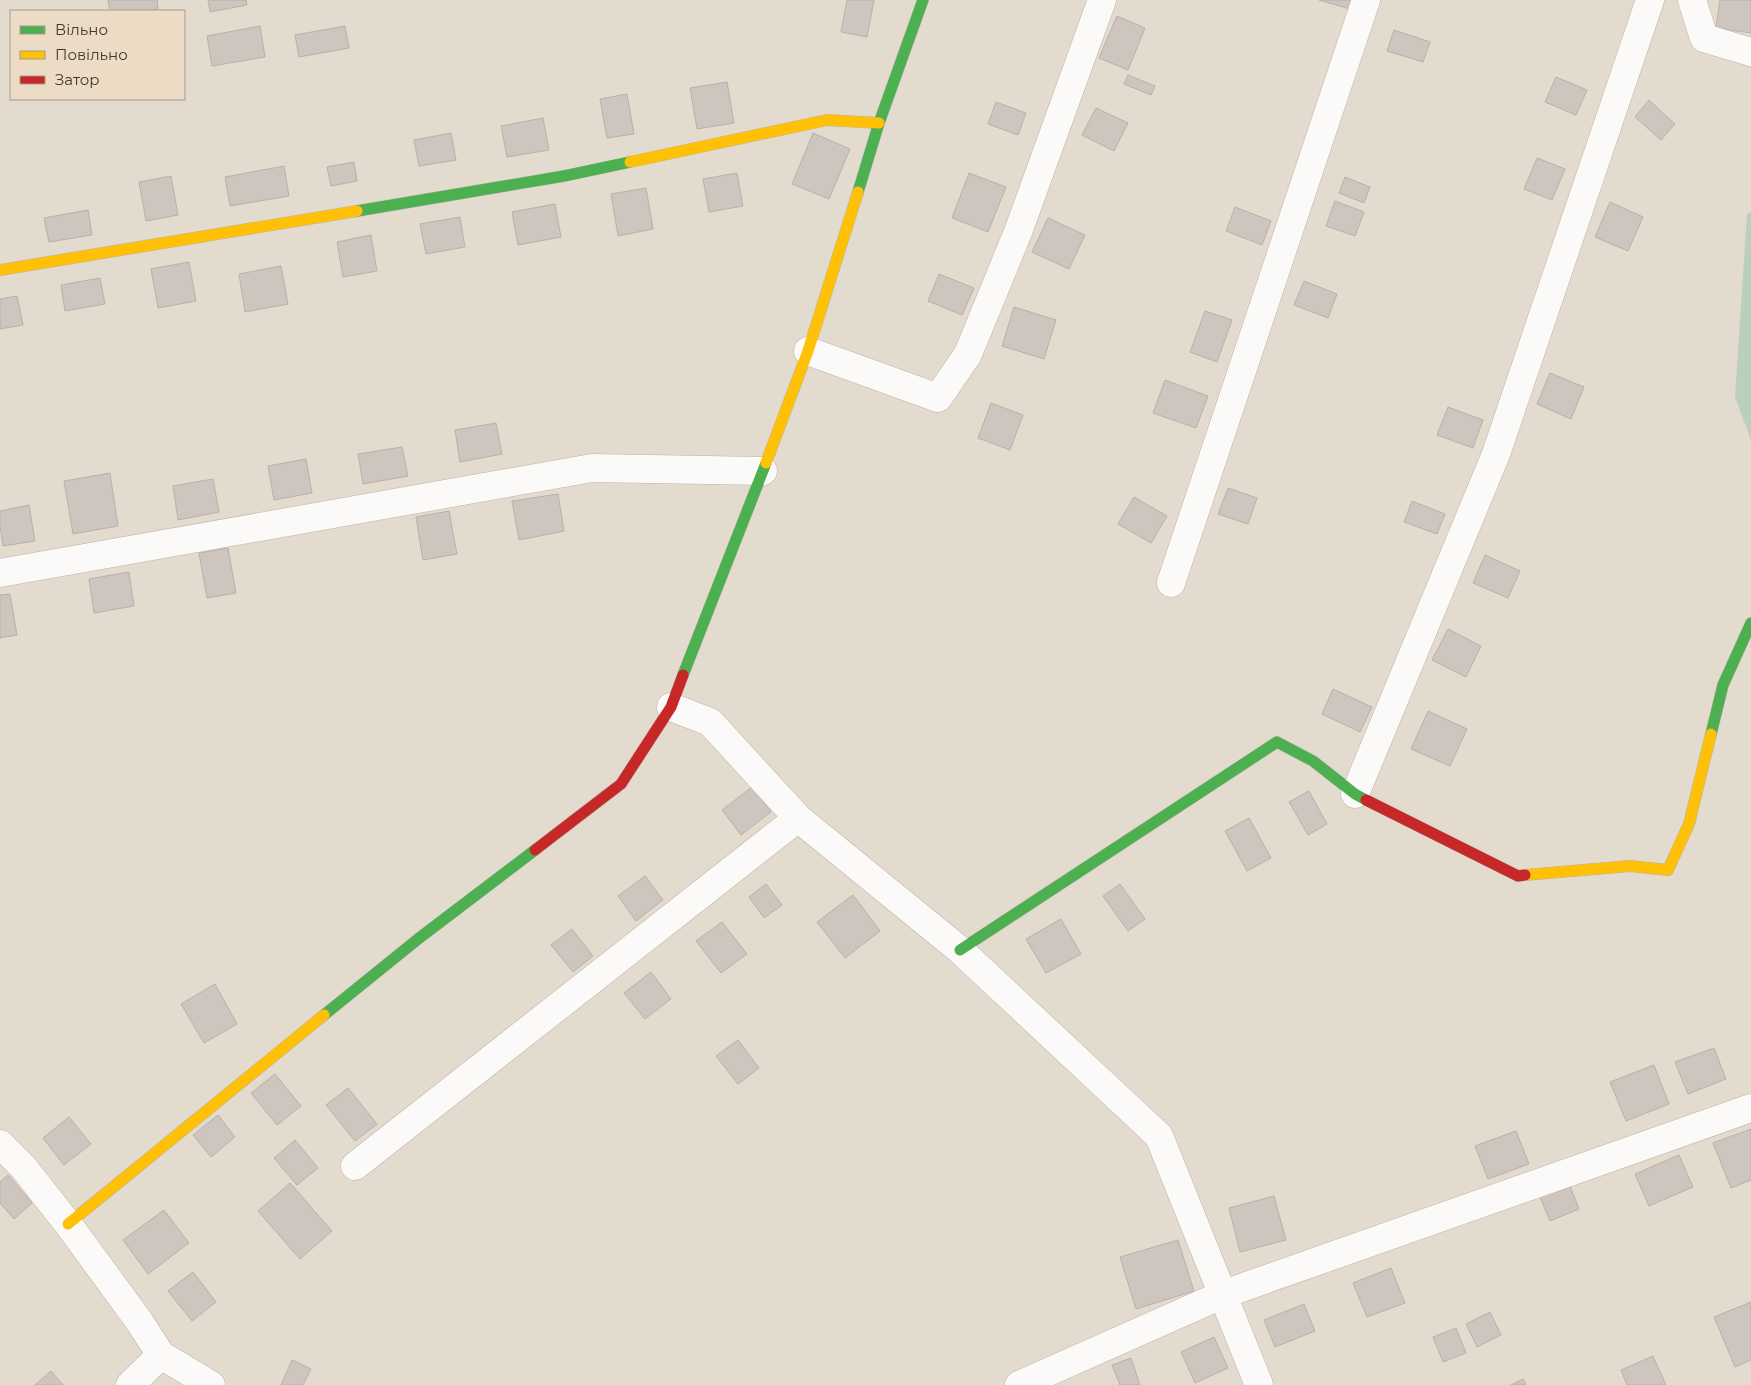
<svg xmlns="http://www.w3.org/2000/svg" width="1751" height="1385" font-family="Montserrat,sans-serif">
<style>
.green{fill:#bbd0bc}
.building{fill:#cec5be;stroke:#b9b0aa}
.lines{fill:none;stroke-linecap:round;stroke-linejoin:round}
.street-casing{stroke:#bbb4aa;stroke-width:29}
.fast-casing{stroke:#bbb4aa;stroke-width:12}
.slow-casing{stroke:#bbb4aa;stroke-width:12}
.jam-casing{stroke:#bbb4aa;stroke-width:12}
.street{stroke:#fbfaf8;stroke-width:28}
.fast{stroke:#4caf50;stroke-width:11}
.slow{stroke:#ffc107;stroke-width:11}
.jam{stroke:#c62828;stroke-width:11}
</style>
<rect width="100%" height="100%" fill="#e3dbce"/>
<path class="green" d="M 1751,212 L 1751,440 L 1735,397 L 1747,214 Z"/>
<path class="building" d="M 108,0 L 157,0 L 158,9 L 146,11 L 110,11 Z
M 208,0 L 246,0 L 247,5 L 210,12 Z
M 847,0 L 874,0 L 867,37 L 841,32 Z
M 1319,0 L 1352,0 L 1350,9 Z
M 1720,0 L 1751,0 L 1751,33 L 1716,28 Z
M 1117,16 L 1145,28 L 1128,70 L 1099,58 Z
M 260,26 L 265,57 L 212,66 L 207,36 Z
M 345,26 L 349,48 L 299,57 L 295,35 Z
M 1394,30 L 1430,42 L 1423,62 L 1387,51 Z
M 1128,75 L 1155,86 L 1151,95 L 1124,84 Z
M 1556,77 L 1587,90 L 1576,115 L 1545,102 Z
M 727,82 L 734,123 L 697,129 L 690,88 Z
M 627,94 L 634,134 L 607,138 L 600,99 Z
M 1649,100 L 1675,124 L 1661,140 L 1635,117 Z
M 996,102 L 1026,113 L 1018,135 L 988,124 Z
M 1096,108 L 1128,123 L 1114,151 L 1082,135 Z
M 543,118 L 549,150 L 507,157 L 501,126 Z
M 451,133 L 456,160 L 419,166 L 414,140 Z
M 813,133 L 850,149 L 829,199 L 792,184 Z
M 1537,158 L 1565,169 L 1552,200 L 1524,189 Z
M 354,162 L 357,181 L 331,186 L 327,167 Z
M 284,166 L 289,196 L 230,206 L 225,177 Z
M 737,173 L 743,206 L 709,212 L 703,179 Z
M 969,173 L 1006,187 L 988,232 L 952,218 Z
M 171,176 L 178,215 L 146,221 L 139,182 Z
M 1345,177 L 1370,187 L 1364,203 L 1339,193 Z
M 646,188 L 653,229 L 618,236 L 611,194 Z
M 1335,201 L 1364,212 L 1355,236 L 1326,226 Z
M 1610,202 L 1643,217 L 1628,251 L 1595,237 Z
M 555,204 L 561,237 L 518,245 L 512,212 Z
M 1235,207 L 1271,221 L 1262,245 L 1226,231 Z
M 88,210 L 92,235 L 49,242 L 44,218 Z
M 460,217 L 465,247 L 426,254 L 420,224 Z
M 1048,218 L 1085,235 L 1069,269 L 1032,252 Z
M 371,235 L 377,271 L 343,277 L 337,242 Z
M 189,262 L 196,301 L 158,308 L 151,269 Z
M 281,266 L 288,304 L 245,312 L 239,274 Z
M 939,274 L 974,288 L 962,315 L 928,301 Z
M 100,278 L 105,304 L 65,311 L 61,285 Z
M 1304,281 L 1337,294 L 1328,318 L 1294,305 Z
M 17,296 L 23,325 L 0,329 L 0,299 Z
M 1014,307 L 1056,320 L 1044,359 L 1002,346 Z
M 1205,311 L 1232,320 L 1217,362 L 1190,352 Z
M 1550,373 L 1584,387 L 1571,419 L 1537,404 Z
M 1165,380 L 1208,396 L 1196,428 L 1153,413 Z
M 991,403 L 1023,415 L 1010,450 L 978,438 Z
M 1448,407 L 1483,420 L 1473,448 L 1437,435 Z
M 496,423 L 502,454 L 460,462 L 455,430 Z
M 402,447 L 408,476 L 363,484 L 358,454 Z
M 306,459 L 312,493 L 274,500 L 268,466 Z
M 110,473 L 118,526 L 73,534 L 64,481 Z
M 213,479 L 219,512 L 178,520 L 173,486 Z
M 1228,488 L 1257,498 L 1248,524 L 1218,514 Z
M 558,494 L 564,531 L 519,540 L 512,501 Z
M 1134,497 L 1167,516 L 1151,543 L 1118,524 Z
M 1412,501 L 1445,514 L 1437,534 L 1404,522 Z
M 29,505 L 35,541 L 3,546 L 0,526 L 0,511 Z
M 449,511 L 457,554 L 423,560 L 416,517 Z
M 228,548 L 236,593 L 207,598 L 199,553 Z
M 1485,555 L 1520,571 L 1508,598 L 1473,583 Z
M 129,572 L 134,606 L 94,613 L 89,579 Z
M 10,594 L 17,635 L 0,638 L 0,595 Z
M 1448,629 L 1481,646 L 1466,677 L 1432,660 Z
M 1333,689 L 1372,707 L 1360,732 L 1322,714 Z
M 1428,711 L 1467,729 L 1450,766 L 1411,749 Z
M 752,787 L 771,812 L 741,835 L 722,810 Z
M 1309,791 L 1327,824 L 1308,835 L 1289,802 Z
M 1249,818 L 1271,858 L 1247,871 L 1225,831 Z
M 645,876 L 663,900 L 636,921 L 618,896 Z
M 766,884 L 782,905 L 764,918 L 749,897 Z
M 1120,884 L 1145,919 L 1128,931 L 1103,896 Z
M 853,895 L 880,931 L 845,958 L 817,922 Z
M 1061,919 L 1081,954 L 1046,973 L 1026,939 Z
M 722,922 L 747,954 L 721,973 L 696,941 Z
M 572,929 L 593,956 L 573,972 L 551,945 Z
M 651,972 L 671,999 L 645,1019 L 624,993 Z
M 215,984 L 237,1024 L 204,1043 L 181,1004 Z
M 738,1040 L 759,1068 L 738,1084 L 716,1056 Z
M 1714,1048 L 1726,1079 L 1688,1094 L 1675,1062 Z
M 1654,1065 L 1669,1104 L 1626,1121 L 1610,1082 Z
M 275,1074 L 301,1106 L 277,1125 L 251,1093 Z
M 348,1088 L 377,1124 L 355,1141 L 326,1105 Z
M 218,1115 L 235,1137 L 211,1157 L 193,1135 Z
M 69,1117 L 91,1144 L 64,1165 L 43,1138 Z
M 1751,1129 L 1751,1180 L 1731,1188 L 1713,1143 Z
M 1516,1131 L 1529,1164 L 1488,1179 L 1475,1146 Z
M 295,1140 L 318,1168 L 297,1185 L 274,1158 Z
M 1679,1155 L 1693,1187 L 1649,1206 L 1635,1174 Z
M 8,1175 L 32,1203 L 14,1219 L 0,1203 L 0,1182 Z
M 290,1183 L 332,1231 L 300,1259 L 258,1211 Z
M 1570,1186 L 1579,1209 L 1550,1221 L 1540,1197 Z
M 1274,1196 L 1286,1240 L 1240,1252 L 1229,1208 Z
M 164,1210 L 189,1243 L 148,1274 L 123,1240 Z
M 1178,1240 L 1194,1291 L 1136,1309 L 1120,1257 Z
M 1391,1268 L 1405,1303 L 1367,1317 L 1353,1283 Z
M 193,1272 L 216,1302 L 192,1321 L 168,1291 Z
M 1751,1302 L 1751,1360 L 1735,1367 L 1714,1317 Z
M 1304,1304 L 1315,1331 L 1275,1347 L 1264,1320 Z
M 1490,1312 L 1501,1335 L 1477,1347 L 1466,1324 Z
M 1456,1328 L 1466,1353 L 1443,1362 L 1433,1337 Z
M 1214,1337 L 1228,1368 L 1195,1383 L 1181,1352 Z
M 1653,1356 L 1666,1385 L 1627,1385 L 1621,1370 Z
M 1131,1358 L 1140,1385 L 1120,1385 L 1112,1365 Z
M 292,1360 L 311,1369 L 303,1385 L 281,1385 Z
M 51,1371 L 63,1385 L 35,1385 Z
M 1523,1379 L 1526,1385 L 1511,1385 Z"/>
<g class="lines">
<defs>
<path id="street" d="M 1692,0 L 1704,38 L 1751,52
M 808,351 L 938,398 L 968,354 L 1018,232 L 1102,0
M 0,573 L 592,468 L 763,471
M 1171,583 L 1366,0
M 671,707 L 710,722 L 798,818 L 960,950 L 1159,1136 L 1259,1385
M 1355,794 L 1496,454 L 1650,0
M 0,1144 L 24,1168 L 68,1224 L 139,1321 L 161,1355 L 211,1385
M 355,1166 L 798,818
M 130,1385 L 161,1355
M 1019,1385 L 1224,1294 L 1751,1108"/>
<path id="fast" d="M 858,192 L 879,123 L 923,0
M 357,211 L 564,176 L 630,162
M 683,675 L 766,463
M 1711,734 L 1723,685 L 1751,623
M 960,950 L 1277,742 L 1313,761 L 1355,794 L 1366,800
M 324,1015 L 418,939 L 535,850"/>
<path id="slow" d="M 630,162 L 827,120 L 879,123
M 0,270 L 357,211
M 766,463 L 808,351 L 858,192
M 1525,875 L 1630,866 L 1668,870 L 1689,824 L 1711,734
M 68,1224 L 324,1015"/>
<path id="jam" d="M 1366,800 L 1518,876 L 1525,875
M 535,850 L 621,784 L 671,707 L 683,675"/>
</defs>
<use href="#street" class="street-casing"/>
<use href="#fast" class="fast-casing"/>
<use href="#slow" class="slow-casing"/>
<use href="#jam" class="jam-casing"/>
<use href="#street" class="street"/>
<use href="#fast" class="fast"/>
<use href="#slow" class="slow"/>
<use href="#jam" class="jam"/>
</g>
<rect x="10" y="10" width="175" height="90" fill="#ecdcc5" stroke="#a79b89"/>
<rect x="20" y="26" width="25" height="8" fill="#4caf50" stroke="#a79b89"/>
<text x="55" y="35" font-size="15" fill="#403930">Вільно</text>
<rect x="20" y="51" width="25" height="8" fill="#ffc107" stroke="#a79b89"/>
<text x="55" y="60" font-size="15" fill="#403930">Повільно</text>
<rect x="20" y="76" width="25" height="8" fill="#c62828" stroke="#a79b89"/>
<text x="55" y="85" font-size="15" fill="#403930">Затор</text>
</svg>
